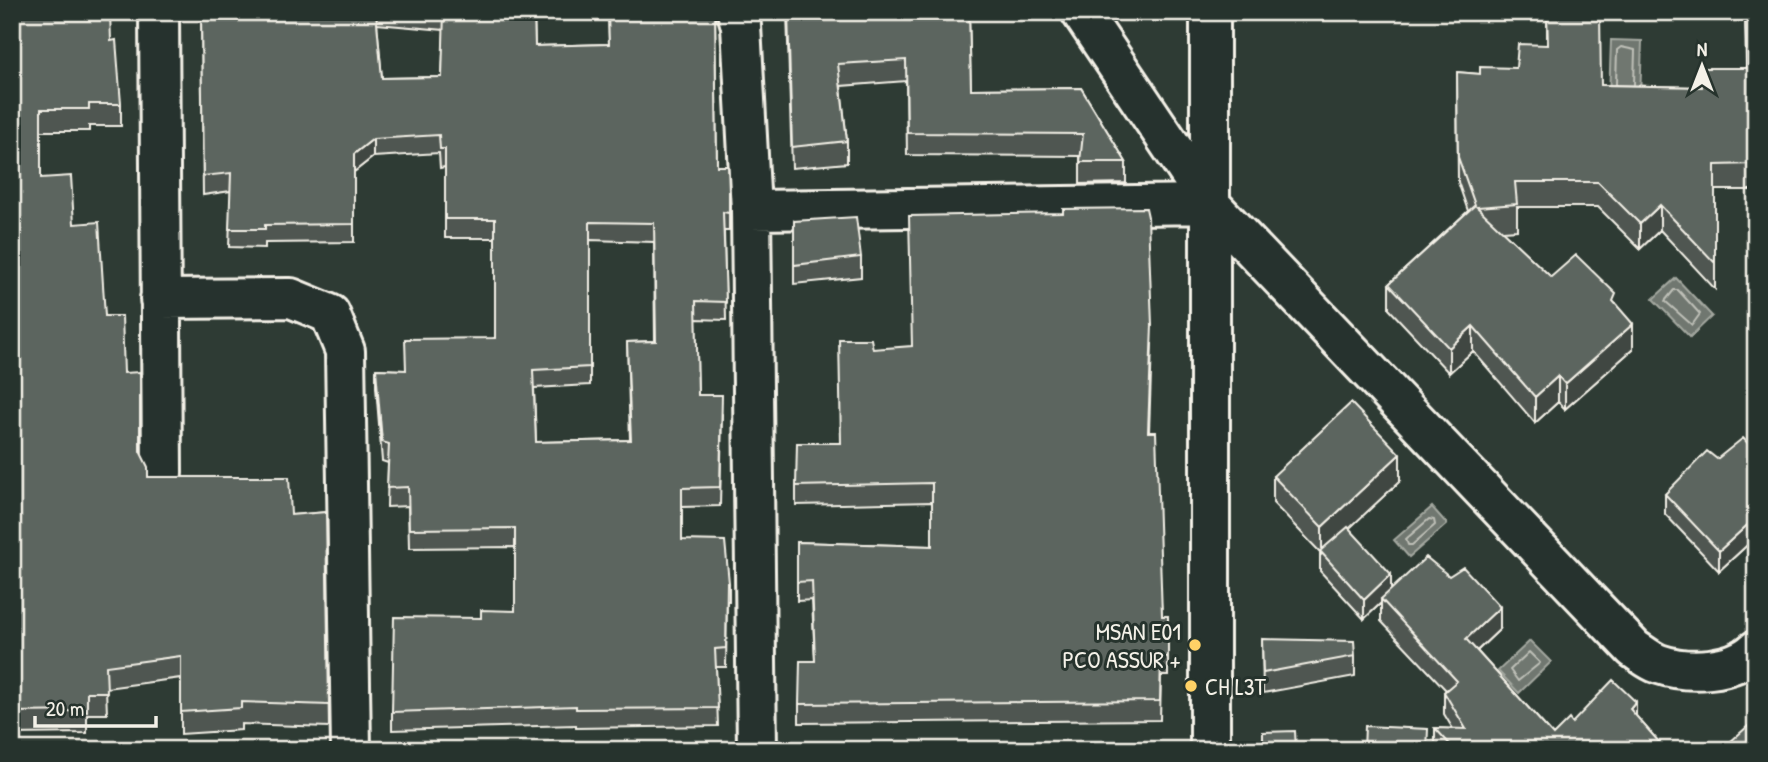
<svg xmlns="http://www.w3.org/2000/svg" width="1768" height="762" font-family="'Patrick Hand',sans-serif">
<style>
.water{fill:#6f7770;stroke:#a4a8a0;stroke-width:2}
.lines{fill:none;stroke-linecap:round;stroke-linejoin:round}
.shore{stroke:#bfc0b8;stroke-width:2}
.minor-casing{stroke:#f4f1e8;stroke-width:44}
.minor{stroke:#26332d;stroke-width:38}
.wall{fill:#4f5751;stroke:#f4f1e8;stroke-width:2;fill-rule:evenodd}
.shaded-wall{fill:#404742;stroke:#f4f1e8;stroke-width:2}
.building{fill:#5c655e;stroke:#f4f1e8;stroke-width:2;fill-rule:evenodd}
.poi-dot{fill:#ffd166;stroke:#26332d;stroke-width:2.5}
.labels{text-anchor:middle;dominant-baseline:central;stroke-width:6;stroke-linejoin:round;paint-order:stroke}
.poi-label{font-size:24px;fill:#f4f1e8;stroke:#26332d;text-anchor:end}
</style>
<rect width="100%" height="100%" fill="#2e3b34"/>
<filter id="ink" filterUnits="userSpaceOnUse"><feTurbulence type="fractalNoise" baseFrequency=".0143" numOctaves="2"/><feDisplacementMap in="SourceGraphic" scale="14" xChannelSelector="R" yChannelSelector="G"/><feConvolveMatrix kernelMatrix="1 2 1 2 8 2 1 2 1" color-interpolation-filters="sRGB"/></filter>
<g filter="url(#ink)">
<path class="water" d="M 1611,40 L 1642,41 L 1640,100 L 1609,99 Z
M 1676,278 L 1712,316 L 1690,337 L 1653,299 Z
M 1432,507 L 1447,524 L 1409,557 L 1394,540 Z
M 1530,641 L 1551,662 L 1519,693 L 1498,671 Z"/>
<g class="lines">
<path class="shore" d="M 1616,84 L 1617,50 L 1621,47 L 1635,50 L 1634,84
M 1674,290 L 1678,290 L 1700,314 L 1692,325 L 1665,301 Z
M 1429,519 L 1434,520 L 1435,525 L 1412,545 L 1408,545 L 1406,539 Z
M 1529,652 L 1540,663 L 1518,681 L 1510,670 Z"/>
<defs>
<path id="minor" d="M 159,12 L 162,473
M 737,12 L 741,26 L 751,210 L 757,750
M 1081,12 L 1210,204 L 1634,649 C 1642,654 1650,661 1659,664 C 1688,674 1733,672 1756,650
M 751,210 L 1210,204
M 160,299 L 291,298 L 330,314 L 345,351 L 351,750
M 1210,750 L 1210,12"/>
</defs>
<use href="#minor" class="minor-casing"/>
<use href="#minor" class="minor"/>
</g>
<path class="wall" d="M 12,12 L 111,41 L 121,104 L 121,126 L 89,126 L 89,131 L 41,131 L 41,178 L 74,224 L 124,373 L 140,451 L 148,477 L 291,515 L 326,512 L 329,727 L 241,724 L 241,730 L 181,734 L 181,678 L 106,688 L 107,714 L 87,714 L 87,733 L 12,734 Z
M 201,12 L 534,12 L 535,46 L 609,44 L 608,12 L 715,12 L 717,166 L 729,213 L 729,231 L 724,231 L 726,320 L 696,319 L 698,395 L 722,414 L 720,506 L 682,507 L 682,540 L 729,583 L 729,601 L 727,601 L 726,667 L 716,667 L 718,726 L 576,728 L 576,725 L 392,730 L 392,712 L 481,618 L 515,611 L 515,547 L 409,548 L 408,506 L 387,507 L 388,463 L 382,461 L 376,387 L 376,369 L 405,370 L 495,338 L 495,238 L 445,238 L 445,167 L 440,168 L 439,153 L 373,157 L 354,172 L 354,242 L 265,243 L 265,248 L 229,247 L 231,191 L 203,195 ZM 377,24 L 444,30 L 442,77 L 382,78 ZM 590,240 L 654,242 L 655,341 L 627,342 L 630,440 L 536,442 L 534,388 L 590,385 Z
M 787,12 L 969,12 L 971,89 L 1081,88 L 1126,162 L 1126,183 L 1080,184 L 1080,156 L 907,155 L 906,81 L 841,86 L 847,141 L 847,163 L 792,168 Z
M 1547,12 L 1601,85 L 1702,87 L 1746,68 L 1745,12 L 1756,12 L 1756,190 L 1715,190 L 1715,289 L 1660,230 L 1640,249 L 1598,207 L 1517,207 L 1517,230 L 1502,231 L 1551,277 L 1616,304 L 1633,349 L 1565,409 L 1558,402 L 1535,423 L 1473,351 L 1449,373 L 1389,309 L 1389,284 L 1468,211 L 1458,182 L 1457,72 L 1480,74 L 1516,68 L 1547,45 Z
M 794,221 L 861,257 L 861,277 L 794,284 Z
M 1152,344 L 1149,432 L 1162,616 L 1168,616 L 1168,676 L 1161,676 L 1160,720 L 799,723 L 799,704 L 815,661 L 812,600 L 797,601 L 797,542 L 932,546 L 932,502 L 796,505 L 796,486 L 841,443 L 873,349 Z
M 1756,452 L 1756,537 L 1719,571 L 1665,514 L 1665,494 L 1717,459 Z
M 1273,476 L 1400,481 L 1349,528 L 1391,590 L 1500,629 L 1477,651 L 1553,735 L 1572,723 L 1636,716 L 1666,750 L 1435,750 L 1435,728 L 1453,729 L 1444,714 L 1444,692 L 1446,690 L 1381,621 L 1381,603 L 1364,619 L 1320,571 L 1320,552 L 1273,503 Z
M 1262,639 L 1355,656 L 1355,676 L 1263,693 Z"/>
<path class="shaded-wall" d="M 373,139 L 373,157 L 354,172 L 354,154 Z
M 1660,205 L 1660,230 L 1640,249 L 1640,224 Z
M 1633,324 L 1633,349 L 1565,409 L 1565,384 Z
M 1473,326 L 1473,351 L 1449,373 L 1449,348 Z
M 1558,376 L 1558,402 L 1535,423 L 1535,397 Z
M 1400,454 L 1400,481 L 1322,554 L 1322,527 Z
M 1756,517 L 1756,537 L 1719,571 L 1719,551 Z
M 1391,574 L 1391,594 L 1381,599 L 1381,603 L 1364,619 L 1364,600 Z
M 1500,607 L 1500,629 L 1466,661 L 1466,639 Z
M 1636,702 L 1636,724 L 1630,709 Z"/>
<path class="building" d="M 12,12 L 110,12 L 111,41 L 116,40 L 121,104 L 89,104 L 89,109 L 41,109 L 41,178 L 71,176 L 74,224 L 99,222 L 105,316 L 122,316 L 124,373 L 140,372 L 140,451 L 148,467 L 148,477 L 289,477 L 291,515 L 326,512 L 329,705 L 241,702 L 241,708 L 181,712 L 181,656 L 106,666 L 107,692 L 87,692 L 87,711 L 12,712 Z
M 201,12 L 376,12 L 382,78 L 442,77 L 444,12 L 534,12 L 535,46 L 609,44 L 608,12 L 715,12 L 717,166 L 728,166 L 729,192 L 729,213 L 723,212 L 726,302 L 696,301 L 698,395 L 722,395 L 720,487 L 682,488 L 682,540 L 725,541 L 729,583 L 727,583 L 726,648 L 715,649 L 718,708 L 576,709 L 576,706 L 392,712 L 394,617 L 481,618 L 481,610 L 515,611 L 515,528 L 409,529 L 408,487 L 387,488 L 389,444 L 382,442 L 376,369 L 406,370 L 405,339 L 495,338 L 495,219 L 445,219 L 445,149 L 440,149 L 439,135 L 373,139 L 354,154 L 354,224 L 265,225 L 265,229 L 229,229 L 231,173 L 203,176 ZM 590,222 L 654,223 L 656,341 L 627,342 L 631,440 L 536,442 L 533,370 L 590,367 Z
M 788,12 L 969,12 L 971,89 L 1081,88 L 1126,162 L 1080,162 L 1083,134 L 907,133 L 906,60 L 838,64 L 847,141 L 792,147 Z
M 1547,12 L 1600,12 L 1601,85 L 1702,87 L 1702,68 L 1747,68 L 1745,12 L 1756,12 L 1756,164 L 1715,165 L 1715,263 L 1660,205 L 1640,224 L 1598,182 L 1515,182 L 1517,204 L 1477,207 L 1551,277 L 1576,255 L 1616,294 L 1613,301 L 1633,324 L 1565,384 L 1558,376 L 1535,397 L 1473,326 L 1449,348 L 1389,284 L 1475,205 L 1458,157 L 1457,72 L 1480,74 L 1480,67 L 1516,68 L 1518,44 L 1548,45 Z
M 1146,208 L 1148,217 L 1152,325 L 1148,432 L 1156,432 L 1162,616 L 1168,616 L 1168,657 L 1161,657 L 1160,701 L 799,704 L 800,661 L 815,661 L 812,581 L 797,582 L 797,542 L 932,546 L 932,483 L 796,486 L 797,443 L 841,443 L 839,339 L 871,339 L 873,349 L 912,346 L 909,216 L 1063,213 L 1063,209 Z
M 856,217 L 861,257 L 794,265 L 794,221 Z
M 1351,403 L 1400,454 L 1322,527 L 1273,476 Z
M 1743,438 L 1756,452 L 1756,517 L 1719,551 L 1665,494 L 1707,451 L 1717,459 Z
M 1348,527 L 1391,574 L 1364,600 L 1320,551 Z
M 1426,557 L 1449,576 L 1463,567 L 1500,607 L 1466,639 L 1553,735 L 1569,719 L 1572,723 L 1613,680 L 1636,702 L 1630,709 L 1666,750 L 1455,750 L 1435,728 L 1466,729 L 1444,692 L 1457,681 L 1381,599 Z
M 1262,639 L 1354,641 L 1355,656 L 1263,673 Z
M 1756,719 L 1756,750 L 1721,750 Z
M 1365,726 L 1428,729 L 1427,750 L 1364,750 Z
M 1295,731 L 1296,750 L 1263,750 L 1263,732 Z"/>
</g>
<g class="poi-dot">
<circle cx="1195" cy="645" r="7"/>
<circle cx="1191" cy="686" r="7"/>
</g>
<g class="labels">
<g class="poi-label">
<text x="1181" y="631">MSAN E01<tspan x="1181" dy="28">PCO ASSUR +</tspan></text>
<text x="1205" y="686" text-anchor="start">CH L3T</text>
</g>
</g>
<rect width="1768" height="762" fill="none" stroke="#26332d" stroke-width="42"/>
<rect x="21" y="21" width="1726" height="720" fill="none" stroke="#f4f1e8" stroke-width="2.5" filter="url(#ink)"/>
<g transform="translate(1702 66)" stroke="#26332d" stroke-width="5" paint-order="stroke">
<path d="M0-5L12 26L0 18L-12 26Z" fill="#f4f1e8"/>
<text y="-10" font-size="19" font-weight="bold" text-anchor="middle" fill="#f4f1e8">N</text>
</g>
<path d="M35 716v10h121v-10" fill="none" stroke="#f4f1e8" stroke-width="3.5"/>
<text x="46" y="716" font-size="21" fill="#f4f1e8" stroke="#26332d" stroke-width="5" paint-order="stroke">20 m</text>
</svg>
